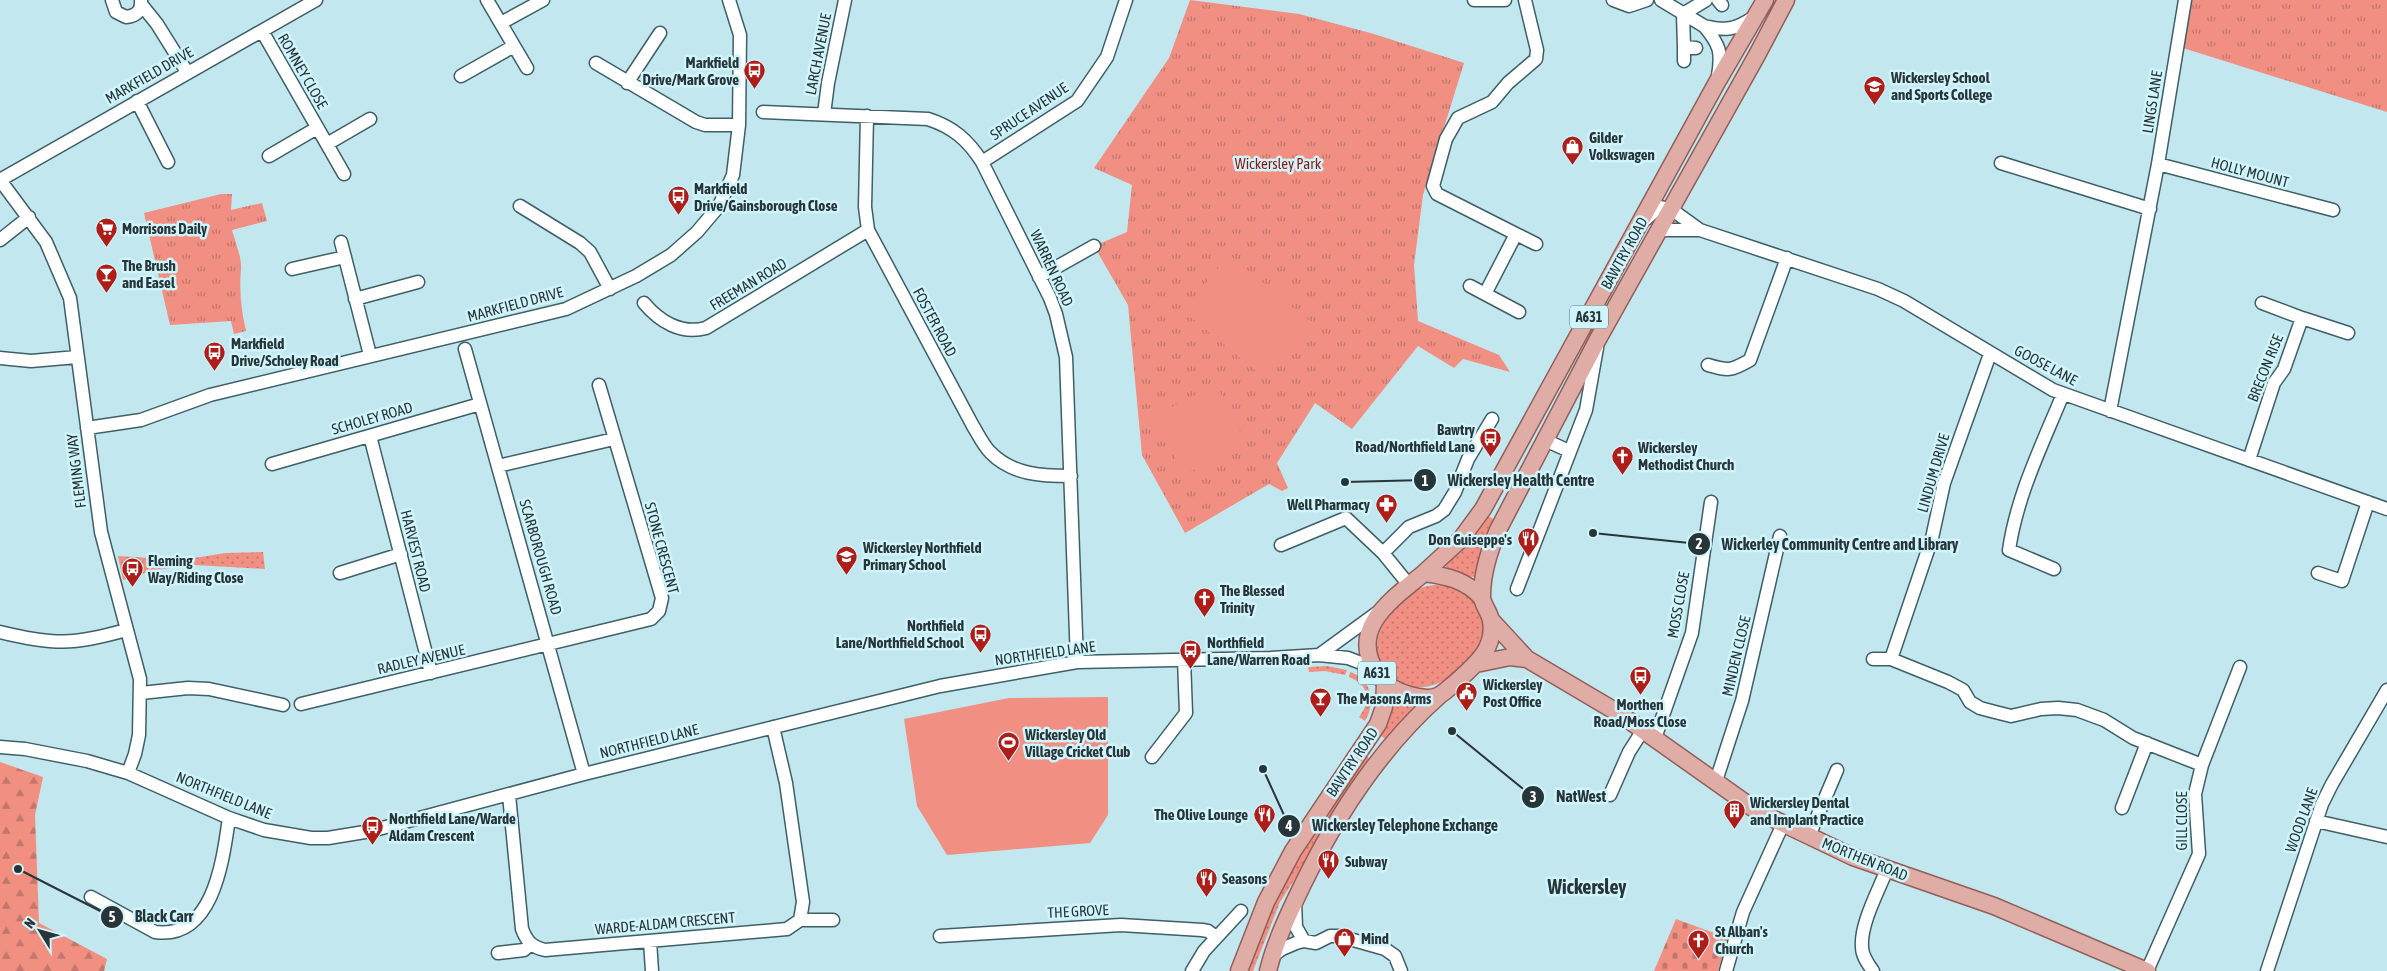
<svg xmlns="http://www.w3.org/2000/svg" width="2387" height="971" font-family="'Asap Condensed',sans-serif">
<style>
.grass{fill:url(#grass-dots)}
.forest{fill:url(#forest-firs)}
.cemetery{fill:url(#cemetery-stones)}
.park{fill:url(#park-tufts)}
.pitch{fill:#f08f82}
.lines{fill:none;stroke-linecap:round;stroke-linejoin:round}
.minor-casing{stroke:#3e5f66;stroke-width:15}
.major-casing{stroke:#915f59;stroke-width:19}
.minor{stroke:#fff;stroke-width:12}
.major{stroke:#dfada6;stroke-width:16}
.labels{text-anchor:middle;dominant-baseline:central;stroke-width:5;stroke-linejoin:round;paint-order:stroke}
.shield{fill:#d0f4fc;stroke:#5a6e73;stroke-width:1}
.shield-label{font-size:14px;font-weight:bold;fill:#273538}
.street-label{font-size:15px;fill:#273538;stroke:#d0f4fc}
.poi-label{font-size:15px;font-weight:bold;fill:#273538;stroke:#d0f4fc;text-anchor:start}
.park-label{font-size:15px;fill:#8c1813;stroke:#d0f4fc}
.district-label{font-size:20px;font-weight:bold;fill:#273538;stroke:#d0f4fc}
.leader{fill:none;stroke:#273538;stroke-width:2}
.callout-dot{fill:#273538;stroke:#d0f4fc;stroke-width:2}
.mark-label{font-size:15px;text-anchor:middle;font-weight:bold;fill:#fff}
.callout-label{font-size:16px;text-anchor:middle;font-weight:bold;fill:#273538;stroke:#d0f4fc;stroke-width:5;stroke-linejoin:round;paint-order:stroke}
</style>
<defs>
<pattern id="grass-dots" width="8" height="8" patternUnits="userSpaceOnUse" patternTransform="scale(1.25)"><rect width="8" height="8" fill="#f08f82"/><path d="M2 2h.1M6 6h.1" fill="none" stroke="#c2766b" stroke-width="1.8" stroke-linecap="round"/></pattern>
<pattern id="forest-firs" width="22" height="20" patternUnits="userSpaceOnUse" patternTransform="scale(1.25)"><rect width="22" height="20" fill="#f18f81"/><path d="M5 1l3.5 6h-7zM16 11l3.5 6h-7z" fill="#c3766b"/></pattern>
<pattern id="cemetery-stones" width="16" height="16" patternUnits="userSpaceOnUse" patternTransform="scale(1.25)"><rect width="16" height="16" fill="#f08f82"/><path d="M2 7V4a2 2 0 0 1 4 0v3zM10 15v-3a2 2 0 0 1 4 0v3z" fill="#c2766b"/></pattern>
<pattern id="park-tufts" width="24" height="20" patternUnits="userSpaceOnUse" patternTransform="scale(1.25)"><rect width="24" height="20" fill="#f08f82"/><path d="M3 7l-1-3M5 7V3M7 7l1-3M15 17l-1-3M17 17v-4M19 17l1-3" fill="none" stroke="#c2766b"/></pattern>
</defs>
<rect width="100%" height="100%" fill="#c3e7ef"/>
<path class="grass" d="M 1487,515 L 1496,521 L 1476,576 L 1472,577 L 1446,567 L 1446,563 Z
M 263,552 L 265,569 L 195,565 L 155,570 L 123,580 L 118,556 L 181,560 L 226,553 Z
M 1443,584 C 1535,607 1447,718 1394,679 C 1356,651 1389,603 1421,588 C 1428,585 1436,585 1443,584 Z
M 1327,666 L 1347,670 L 1345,675 L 1325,671 L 1309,672 L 1308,667 Z
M 1350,672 C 1372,679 1376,703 1365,721 L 1359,717 C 1372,700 1369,685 1349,677 Z
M 1395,699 L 1415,705 L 1417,708 L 1386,740 L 1379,734 L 1391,700 Z
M 1364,755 L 1371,760 L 1280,902 L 1253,971 L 1245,971 L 1255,942 L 1295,861 Z"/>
<path class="forest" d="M 0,762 L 43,777 L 35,815 L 39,923 L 107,959 L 104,971 L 0,971 Z"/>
<path class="cemetery" d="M 1676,919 L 1728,938 L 1718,971 L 1654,971 Z"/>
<path class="park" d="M 1190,0 L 1299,14 L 1374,34 L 1464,63 L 1423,195 L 1414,265 L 1418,321 L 1499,355 L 1510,372 L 1463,359 L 1454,368 L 1418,346 L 1352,429 L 1315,403 L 1277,463 L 1288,488 L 1282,491 L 1269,484 L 1185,533 L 1142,455 L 1128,305 L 1094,246 L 1127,232 L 1132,185 L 1094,168 L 1169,58 Z
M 2192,0 L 2387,0 L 2387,112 L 2183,48 Z
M 221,194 L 232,194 L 231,210 L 262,203 L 267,221 L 232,230 C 235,241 242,258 241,269 C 239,290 241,310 246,331 L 234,334 L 231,321 L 170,325 L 144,213 Z"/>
<path class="pitch" d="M 1229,255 L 1271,289 L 1275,284 L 1287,293 L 1283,299 L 1311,322 L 1265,378 L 1183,311 Z
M 1216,384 L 1246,443 L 1184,475 L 1154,416 Z
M 1108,697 L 1108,815 L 1090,843 L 947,855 L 917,806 L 904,719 L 1009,698 Z"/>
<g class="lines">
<defs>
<path id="minor" d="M 112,0 L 116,12 L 126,17 C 136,16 142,11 141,0
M 487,0 L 527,68
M 1474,0 L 1505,0
M 1613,0 L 1629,6 L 1647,0
M 1661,0 L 1704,26
M 1718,0 L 1722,5
M 141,4 L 157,24 L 187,72
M 501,23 L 543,0
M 262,31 L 344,174
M 1684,47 L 1683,14 L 1706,0
M 1684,61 L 1684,47 L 1696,48
M 596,63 L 696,122 L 705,125 L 739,125
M 461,76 L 514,46
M 1718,76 C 1722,52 1720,45 1704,26 C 1726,31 1735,30 1754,17
M 627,83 L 660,33
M 137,101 L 168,162
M 763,112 L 928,119 C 953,127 968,140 982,162 L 1050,298 L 1056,314 L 1066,357 L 1077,662
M 824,114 L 828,83 L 845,0
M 867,116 L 865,207 L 868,230 L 973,426 C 978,434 983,445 990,452 C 1012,475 1042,476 1071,476
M 327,144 L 370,119
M 269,156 L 317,128
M 982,162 L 1077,101 L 1107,57 L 1126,0
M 2001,163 L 2150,209
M 2158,164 L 2333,210
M 0,180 L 46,242 L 70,298 L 101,532 L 140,679 L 139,735 L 135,754 L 128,773
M 0,180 L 316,0
M 520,206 L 580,243 L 590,252 L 610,289
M 1646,219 L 1659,207 L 1671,209 L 1700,230 L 1878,289 L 1904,301 L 2053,390 L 2387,509
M 1660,230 L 1700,230
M 1516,234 L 1536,244
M 0,240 L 29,217
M 341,242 L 370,355
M 292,269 L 345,257
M 1039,277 L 1094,246
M 1470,286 L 1519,312
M 1485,294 L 1516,234 L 1437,194 L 1433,186 L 1446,139 L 1458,118 L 1492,102 L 1508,83 L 1536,59 L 1537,50 L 1525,0
M 355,299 L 418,282
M 644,303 C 659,321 681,335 706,328 L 868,230
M 2262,303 L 2302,318
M 465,349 L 584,774
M 0,358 L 31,361 L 77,357
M 1708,365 C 1728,371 1731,371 1750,360 L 1787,258
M 2110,411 L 2158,164 L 2185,0
M 87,428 L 141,420 L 210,395 L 566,309 L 636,276 L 671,255 L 697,232 L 719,206 L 733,175 L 739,125 L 740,35 L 729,0
M 370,436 L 431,673
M 1545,440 L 1569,451
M 2249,460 L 2274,383 L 2284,369 L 2302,318 L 2348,333
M 272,464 L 480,404
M 498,466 L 614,439
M 1281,545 L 1346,518 L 1383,553 L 1409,585
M 1383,553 L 1409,527 L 1436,516 L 1444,510 L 1455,492 L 1468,459 L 1492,419
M 2054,569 L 2009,550 C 2017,495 2042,445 2063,394
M 340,573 L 401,554
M 2318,573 L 2342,581 L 2368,502
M 1517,589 L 1586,410 L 1597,348
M 0,632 C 53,645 74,645 126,630
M 1319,655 L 1378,612
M 1873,659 L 1891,659 L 1948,682 L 1963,690 L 1970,702 L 1980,708 L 1995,712 L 2011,716 L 2041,709 L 2058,708 L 2077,710 L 2104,720 L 2133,738 L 2202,765
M 1891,659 L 1932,538 L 1944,483 L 1990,354
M 141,693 L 188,688 L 209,689 L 283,705
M 301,704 L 651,619 L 659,611 L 662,598 L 599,385
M 1655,738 L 1692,633 L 1711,502
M 0,747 L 25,749 L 87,761 L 128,773 L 229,818 L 264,830 L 311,838 L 328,838 L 371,831 L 584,774 L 940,686 L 1077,662 L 1271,658 L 1319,655 L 1348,658 L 1374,668
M 1152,757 L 1186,713 L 1184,659
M 1716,781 L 1742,701 L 1780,536
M 509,795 L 522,929 C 527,942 532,947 545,950 L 787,929 L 800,920 L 803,902 L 786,783 L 773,727
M 1610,795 L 1629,752 L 1643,730
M 2122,808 L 2147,743
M 2316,821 L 2387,837
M 1809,836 L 1837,770
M 91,897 L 155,932 C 214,940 223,859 229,818
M 1295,902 L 1296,927 L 1304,941
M 800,920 L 833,920
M 940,936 L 1121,925 L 1202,930 L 1208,931 L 1216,937
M 650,941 L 652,971
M 498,953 L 524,950 L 530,945
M 1272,956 L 1282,949 L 1296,943 L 1304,941 L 1316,943 L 1330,936 L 1339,936 L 1385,949 L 1395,956 L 1401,971
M 1192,971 L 1204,951 L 1241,911
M 1726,971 L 1743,912 L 1783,824
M 1873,971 C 1868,964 1862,956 1862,947 C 1860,924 1879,890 1887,869
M 2147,971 L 2199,854 L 2195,794 L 2202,765 L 2240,667
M 2267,971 L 2322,804 L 2332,784 L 2387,690"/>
<path id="major" d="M 1424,573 L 1461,539 L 1483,509 L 1716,84 L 1765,0
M 1482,598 C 1466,580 1447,576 1424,573 C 1394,598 1347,628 1377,673 C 1388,690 1406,696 1426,698 C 1439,699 1445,691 1455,683 C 1474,666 1496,649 1491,621 C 1490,612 1482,605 1482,596 C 1482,573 1489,551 1498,530 L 1598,339 L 1757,55 L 1786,0
M 1491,620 L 1527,659 L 1620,714 L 1757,811 L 1853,857 L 1994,906 L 2147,971
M 1476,664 L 1510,657 L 1527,659
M 1239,971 L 1266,902 L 1293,851 L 1378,724 L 1384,707 L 1385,683
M 1268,971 C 1275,942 1289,913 1302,886 C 1337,814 1380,748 1440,695"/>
</defs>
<use href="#minor" class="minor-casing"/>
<use href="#major" class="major-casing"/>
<use href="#minor" class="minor"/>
<use href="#major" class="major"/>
</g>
<defs>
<symbol id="bus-pin" viewBox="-11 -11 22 30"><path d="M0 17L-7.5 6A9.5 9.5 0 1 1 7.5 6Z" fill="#ae1d18" stroke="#d0f4fc"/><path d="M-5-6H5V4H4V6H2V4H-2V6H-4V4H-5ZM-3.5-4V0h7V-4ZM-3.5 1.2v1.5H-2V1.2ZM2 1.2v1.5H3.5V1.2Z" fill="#fff"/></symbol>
<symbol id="school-pin" viewBox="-11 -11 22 30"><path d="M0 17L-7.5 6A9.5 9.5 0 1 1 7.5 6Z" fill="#ae1d18" stroke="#d0f4fc"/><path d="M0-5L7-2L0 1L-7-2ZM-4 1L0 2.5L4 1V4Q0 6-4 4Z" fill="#fff"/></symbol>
<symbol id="shop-pin" viewBox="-11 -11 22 30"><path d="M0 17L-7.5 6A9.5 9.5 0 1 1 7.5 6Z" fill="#ae1d18" stroke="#d0f4fc"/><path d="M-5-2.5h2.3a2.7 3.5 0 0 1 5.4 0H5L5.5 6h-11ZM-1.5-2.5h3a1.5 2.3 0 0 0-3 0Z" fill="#fff"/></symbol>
<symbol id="supermarket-pin" viewBox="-11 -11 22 30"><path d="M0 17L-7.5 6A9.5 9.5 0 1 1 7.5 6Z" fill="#ae1d18" stroke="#d0f4fc"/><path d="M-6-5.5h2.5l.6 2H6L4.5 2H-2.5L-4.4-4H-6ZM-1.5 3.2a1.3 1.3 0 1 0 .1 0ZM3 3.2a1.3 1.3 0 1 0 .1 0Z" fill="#fff"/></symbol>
<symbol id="bar-pin" viewBox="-11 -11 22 30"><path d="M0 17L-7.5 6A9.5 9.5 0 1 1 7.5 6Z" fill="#ae1d18" stroke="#d0f4fc"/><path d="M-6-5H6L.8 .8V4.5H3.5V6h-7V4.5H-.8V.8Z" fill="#fff"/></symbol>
<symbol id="church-pin" viewBox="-11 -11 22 30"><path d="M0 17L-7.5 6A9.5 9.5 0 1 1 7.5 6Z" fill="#ae1d18" stroke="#d0f4fc"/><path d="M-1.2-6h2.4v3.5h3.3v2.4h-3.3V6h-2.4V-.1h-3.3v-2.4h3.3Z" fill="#fff"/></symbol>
<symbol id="pharmacy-pin" viewBox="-11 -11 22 30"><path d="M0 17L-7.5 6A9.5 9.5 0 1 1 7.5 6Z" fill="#ae1d18" stroke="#d0f4fc"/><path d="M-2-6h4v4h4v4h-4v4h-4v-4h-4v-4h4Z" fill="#fff"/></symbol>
<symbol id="restaurant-pin" viewBox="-11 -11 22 30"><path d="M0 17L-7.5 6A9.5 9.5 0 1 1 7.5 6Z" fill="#ae1d18" stroke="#d0f4fc"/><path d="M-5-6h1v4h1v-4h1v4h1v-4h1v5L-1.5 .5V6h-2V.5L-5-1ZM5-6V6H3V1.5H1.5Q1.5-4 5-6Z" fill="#fff"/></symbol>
<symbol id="civic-pin" viewBox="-11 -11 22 30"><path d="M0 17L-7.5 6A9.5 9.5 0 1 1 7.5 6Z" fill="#ae1d18" stroke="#d0f4fc"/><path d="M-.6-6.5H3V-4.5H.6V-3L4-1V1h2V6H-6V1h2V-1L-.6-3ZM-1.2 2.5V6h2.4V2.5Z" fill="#fff"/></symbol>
<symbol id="stadium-pin" viewBox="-11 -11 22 30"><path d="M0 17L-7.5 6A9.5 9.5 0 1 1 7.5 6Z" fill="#ae1d18" stroke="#d0f4fc"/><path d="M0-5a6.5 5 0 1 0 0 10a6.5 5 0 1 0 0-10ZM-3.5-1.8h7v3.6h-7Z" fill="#fff"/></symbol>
<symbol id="building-pin" viewBox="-11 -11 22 30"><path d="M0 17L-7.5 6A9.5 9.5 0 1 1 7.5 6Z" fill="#ae1d18" stroke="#d0f4fc"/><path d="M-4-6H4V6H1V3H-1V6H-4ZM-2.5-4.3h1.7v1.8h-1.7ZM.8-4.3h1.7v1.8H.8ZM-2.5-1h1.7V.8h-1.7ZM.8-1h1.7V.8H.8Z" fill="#fff"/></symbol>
</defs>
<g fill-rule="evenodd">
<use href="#bus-pin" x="742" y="58" width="25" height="34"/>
<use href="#school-pin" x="1862" y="74" width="25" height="34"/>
<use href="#shop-pin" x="1560" y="134" width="25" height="34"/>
<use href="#bus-pin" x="666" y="184" width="25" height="34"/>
<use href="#supermarket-pin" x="94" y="216" width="25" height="34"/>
<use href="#bar-pin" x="94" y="262" width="25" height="34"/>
<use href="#bus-pin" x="202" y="340" width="25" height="34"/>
<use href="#bus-pin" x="1478" y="426" width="25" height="34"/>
<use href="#church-pin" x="1610" y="444" width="25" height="34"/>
<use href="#pharmacy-pin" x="1374" y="492" width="25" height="34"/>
<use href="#restaurant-pin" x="1516" y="526" width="25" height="34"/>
<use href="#school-pin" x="834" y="544" width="25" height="34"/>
<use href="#bus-pin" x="120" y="556" width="25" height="34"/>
<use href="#church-pin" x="1192" y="586" width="25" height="34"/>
<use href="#bus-pin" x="968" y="622" width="25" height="34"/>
<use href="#bus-pin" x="1178" y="638" width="25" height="34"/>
<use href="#bus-pin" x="1628" y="664" width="25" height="34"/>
<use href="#civic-pin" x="1454" y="680" width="25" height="34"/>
<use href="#bar-pin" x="1308" y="686" width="25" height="34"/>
<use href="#stadium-pin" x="996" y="730" width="25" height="34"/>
<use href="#building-pin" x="1722" y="798" width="25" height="34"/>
<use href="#restaurant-pin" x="1252" y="802" width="25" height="34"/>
<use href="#bus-pin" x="360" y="814" width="25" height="34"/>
<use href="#restaurant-pin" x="1316" y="848" width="25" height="34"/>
<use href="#restaurant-pin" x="1194" y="866" width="25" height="34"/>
<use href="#shop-pin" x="1332" y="926" width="25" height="34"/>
<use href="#church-pin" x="1686" y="928" width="25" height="34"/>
</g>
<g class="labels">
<g class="shield">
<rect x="1570" y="305.5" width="38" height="23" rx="4"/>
<rect x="1358" y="661.5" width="38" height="23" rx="4"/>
</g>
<g class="shield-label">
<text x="1589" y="317">A631</text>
<text x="1377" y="673">A631</text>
</g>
<g class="street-label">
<text transform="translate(818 54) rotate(-79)">LARCH AVENUE</text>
<text transform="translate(303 71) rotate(60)">ROMNEY CLOSE</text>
<text transform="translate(149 75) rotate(-30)">MARKFIELD DRIVE</text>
<text transform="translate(2152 102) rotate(-81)">LINGS LANE</text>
<text transform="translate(1029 111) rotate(-34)">SPRUCE AVENUE</text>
<text transform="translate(2250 172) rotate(15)">HOLLY MOUNT</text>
<text transform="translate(1624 253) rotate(-61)">BAWTRY ROAD</text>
<text transform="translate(1052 268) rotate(65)">WARREN ROAD</text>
<text transform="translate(748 284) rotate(-31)">FREEMAN ROAD</text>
<text transform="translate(515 304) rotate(-15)">MARKFIELD DRIVE</text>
<text transform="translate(935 322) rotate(62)">FOSTER ROAD</text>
<text transform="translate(2046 365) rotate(28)">GOOSE LANE</text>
<text transform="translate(2265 368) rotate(-68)">BRECON RISE</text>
<text transform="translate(372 418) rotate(-16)">SCHOLEY ROAD</text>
<text transform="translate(76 471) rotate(-97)">FLEMING WAY</text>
<text transform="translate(1933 473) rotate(-74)">LINDUM DRIVE</text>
<text transform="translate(662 548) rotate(75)">STONE CRESCENT</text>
<text transform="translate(416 551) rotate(76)">HARVEST ROAD</text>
<text transform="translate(541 557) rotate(74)">SCARBOROUGH ROAD</text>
<text transform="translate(1678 605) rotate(-80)">MOSS CLOSE</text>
<text transform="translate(1045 653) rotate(-8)">NORTHFIELD LANE</text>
<text transform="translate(1736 656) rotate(-77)">MINDEN CLOSE</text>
<text transform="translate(421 659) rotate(-13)">RADLEY AVENUE</text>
<text transform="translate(649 741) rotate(-14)">NORTHFIELD LANE</text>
<text transform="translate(1352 762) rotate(-56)">BAWTRY ROAD</text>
<text transform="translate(224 795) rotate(22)">NORTHFIELD LANE</text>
<text transform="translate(2301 820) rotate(-70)">WOOD LANE</text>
<text transform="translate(2181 821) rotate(-90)">GILL CLOSE</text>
<text transform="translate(1865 859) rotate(22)">MORTHEN ROAD</text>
<text transform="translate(1078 911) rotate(-3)">THE GROVE</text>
<text transform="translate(665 923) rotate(-5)">WARDE-ALDAM CRESCENT</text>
</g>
<g class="poi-label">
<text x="739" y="62" text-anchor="end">Markfield<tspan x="739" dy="17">Drive/Mark Grove</tspan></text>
<text x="1891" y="77">Wickersley School<tspan x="1891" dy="17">and Sports College</tspan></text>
<text x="1589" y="137">Gilder<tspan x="1589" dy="17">Volkswagen</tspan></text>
<text x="694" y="188">Markfield<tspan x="694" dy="17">Drive/Gainsborough Close</tspan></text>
<text x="122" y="228">Morrisons Daily</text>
<text x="122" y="265">The Brush<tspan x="122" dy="17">and Easel</tspan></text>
<text x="231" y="343">Markfield<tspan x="231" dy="17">Drive/Scholey Road</tspan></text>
<text x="1475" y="429" text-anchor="end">Bawtry<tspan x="1475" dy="17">Road/Northfield Lane</tspan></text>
<text x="1638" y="447">Wickersley<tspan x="1638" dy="17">Methodist Church</tspan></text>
<text x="1370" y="504" text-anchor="end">Well Pharmacy</text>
<text x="1512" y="539" text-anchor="end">Don Guiseppe's</text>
<text x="863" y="547">Wickersley Northfield<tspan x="863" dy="17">Primary School</tspan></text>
<text x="148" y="560">Fleming<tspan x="148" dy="17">Way/Riding Close</tspan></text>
<text x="1220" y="590">The Blessed<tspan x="1220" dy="17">Trinity</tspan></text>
<text x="964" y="625" text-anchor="end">Northfield<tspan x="964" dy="17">Lane/Northfield School</tspan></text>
<text x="1207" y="642">Northfield<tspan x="1207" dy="17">Lane/Warren Road</tspan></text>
<text x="1483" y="684">Wickersley<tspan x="1483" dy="17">Post Office</tspan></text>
<text x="1337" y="698">The Masons Arms</text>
<text x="1640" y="704" text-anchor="middle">Morthen<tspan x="1640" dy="17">Road/Moss Close</tspan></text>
<text x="1025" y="734">Wickersley Old<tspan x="1025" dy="17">Village Cricket Club</tspan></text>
<text x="1750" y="802">Wickersley Dental<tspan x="1750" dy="17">and Implant Practice</tspan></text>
<text x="1248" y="814" text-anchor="end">The Olive Lounge</text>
<text x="389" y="818">Northfield Lane/Warde<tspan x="389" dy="17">Aldam Crescent</tspan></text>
<text x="1345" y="861">Subway</text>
<text x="1222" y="878">Seasons</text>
<text x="1715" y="931">St Alban's<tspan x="1715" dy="17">Church</tspan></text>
<text x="1361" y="938">Mind</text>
</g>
<g class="park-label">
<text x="1278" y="163">Wickersley Park</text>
</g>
<g class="district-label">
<text x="1587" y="886">Wickersley</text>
</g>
</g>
<path class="leader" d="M1345 482L1425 480M1593 533L1699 544M1452 731L1533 797M1263 769L1289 826M18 869L112 917"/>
<g class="callout-dot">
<circle cx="1345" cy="482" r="5"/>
<circle cx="1593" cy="533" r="5"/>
<circle cx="1452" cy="731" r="5"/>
<circle cx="1263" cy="769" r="5"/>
<circle cx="18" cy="869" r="5"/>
<circle cx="1425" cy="480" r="12"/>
<circle cx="1699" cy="544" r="12"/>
<circle cx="1533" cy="797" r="12"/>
<circle cx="1289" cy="826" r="12"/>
<circle cx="112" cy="917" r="12"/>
</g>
<g class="mark-label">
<text x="1425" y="486">1</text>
<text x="1699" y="549">2</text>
<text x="1533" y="802">3</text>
<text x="1289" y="831">4</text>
<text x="112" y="922">5</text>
</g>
<g class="callout-label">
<text x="1521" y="486">Wickersley Health Centre</text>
<text x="1840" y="550">Wickerley Community Centre and Library</text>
<text x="1581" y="802">NatWest</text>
<text x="1405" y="831">Wickersley Telephone Exchange</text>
<text x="164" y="922">Black Carr</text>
</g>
<g transform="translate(40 931) rotate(307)" stroke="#d0f4fc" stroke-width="4" paint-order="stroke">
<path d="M0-4L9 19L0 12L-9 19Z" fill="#273538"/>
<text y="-8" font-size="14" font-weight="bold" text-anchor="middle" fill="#273538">N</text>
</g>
</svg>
